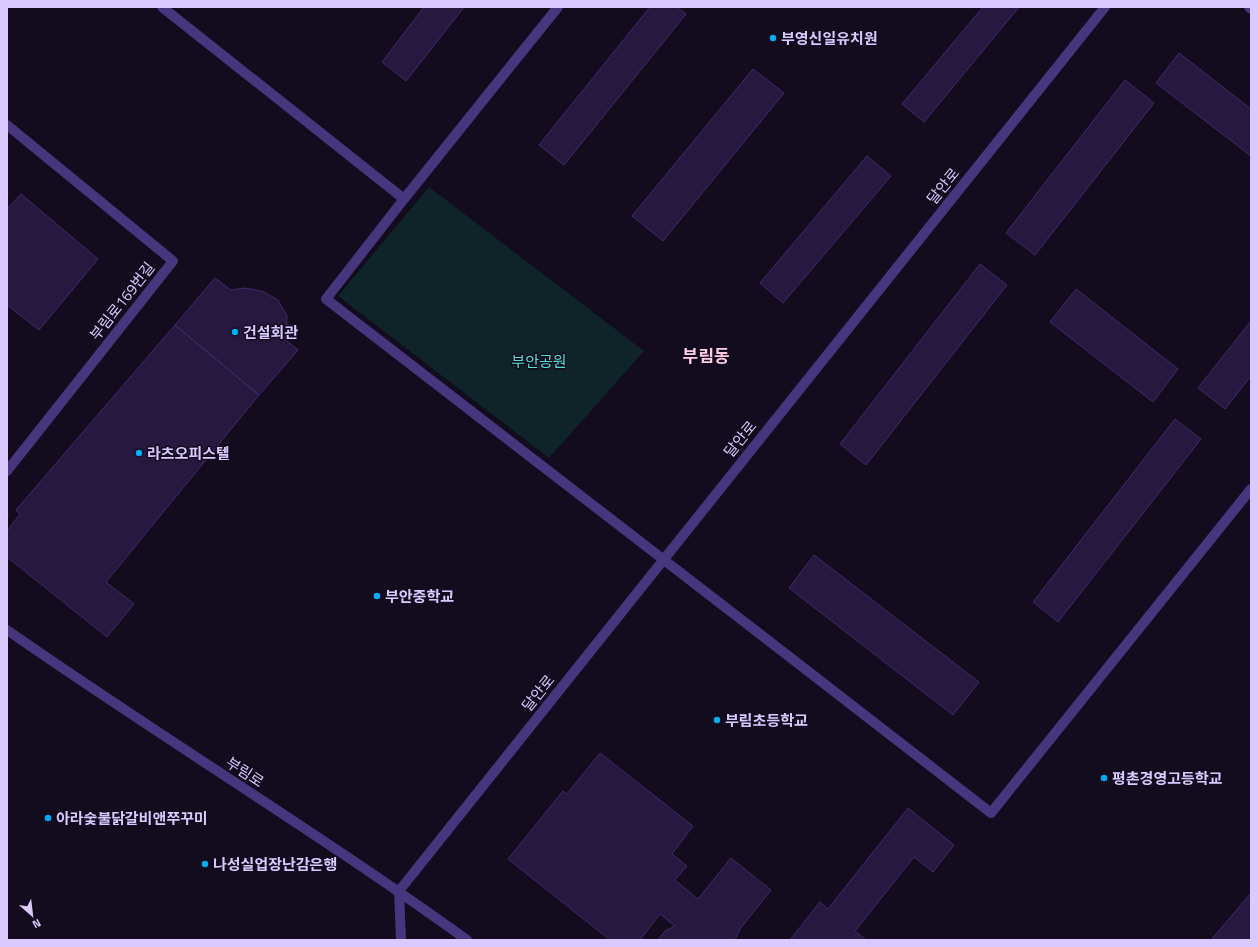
<svg xmlns="http://www.w3.org/2000/svg" width="1258" height="947" font-family="'Titillium Web','Noto Sans KR',sans-serif">
<style>
.green{fill:#0f2428}
.building{fill:#27183f;stroke:#43296b}
.lines{fill:none;stroke-linecap:round;stroke-linejoin:round}
.pedestrian{stroke:#46367e;stroke-width:10}
.minor{stroke:#46367e;stroke-width:10}
.tertiary{stroke:#46367e;stroke-width:10}
.pedestrian-bridge{stroke:#46367e;stroke-width:10}
.poi-dot{fill:#00adf4;stroke:#120c1e;stroke-width:1.5}
.labels{text-anchor:middle;dominant-baseline:central;stroke-width:3;stroke-linejoin:round;paint-order:stroke}
.poi-label{font-size:15px;font-weight:bold;fill:#d9c9ff;stroke:#120c1e;text-anchor:start}
.street-label{font-size:15px;fill:#d9c9ff;stroke:#120c1e}
.park-label{font-size:15px;fill:#55dfd7;stroke:#120c1e}
.quarter-label{font-size:17px;font-weight:bold;fill:#ffcbe2;stroke:#120c1e}
</style>
<rect width="100%" height="100%" fill="#120c1e"/>
<path class="green" d="M 429,187 L 644,351 L 549,458 L 338,296 Z"/>
<path class="building" d="M 424,7 L 464,7 L 406,81 L 382,62 Z
M 650,7 L 677,7 L 686,14 L 564,165 L 539,145 Z
M 983,7 L 1019,7 L 924,122 L 902,104 Z
M 1179,53 L 1251,109 L 1251,156 L 1156,83 Z
M 753,69 L 784,93 L 663,241 L 632,216 Z
M 1125,80 L 1154,103 L 1035,255 L 1006,233 Z
M 867,156 L 891,176 L 783,303 L 760,283 Z
M 21,194 L 98,259 L 39,330 L 7,305 L 7,209 Z
M 980,264 L 1007,285 L 866,465 L 840,444 Z
M 215,278 L 231,290 L 245,288 L 262,291 L 278,300 L 287,316 L 286,340 L 298,350 L 259,395 L 175,325 Z
M 1076,289 L 1178,369 L 1153,402 L 1050,322 Z
M 1251,321 L 1251,376 L 1225,409 L 1198,388 Z
M 175,325 L 259,395 L 106,582 L 134,604 L 107,637 L 7,557 L 7,531 L 20,514 L 16,510 Z
M 1175,419 L 1201,439 L 1058,622 L 1033,602 Z
M 814,555 L 979,682 L 953,715 L 789,588 Z
M 600,753 L 693,826 L 672,854 L 687,866 L 675,880 L 698,899 L 731,858 L 771,890 L 740,929 L 735,940 L 658,940 L 665,931 L 675,926 L 660,914 L 640,940 L 610,940 L 508,859 L 563,791 L 567,794 Z
M 908,808 L 954,845 L 933,872 L 914,857 L 855,931 L 866,940 L 790,940 L 820,902 L 828,909 Z
M 1251,893 L 1251,940 L 1211,940 Z"/>
<g class="lines">
<path class="pedestrian" d="M 162,7 L 404,199 L 558,7
M 404,199 L 326,299 L 537,462
M 769,641 L 991,813 L 1251,489"/>
<path class="minor" d="M 7,125 L 173,261 L 7,471
M 399,891 L 401,940"/>
<path class="tertiary" d="M 1249,7 L 1251,9
M 7,630 C 159,736 317,832 467,940
M 399,891 L 1105,7"/>
<path class="pedestrian-bridge" d="M 537,462 L 769,641"/>
</g>
<g class="poi-dot">
<circle cx="773" cy="38" r="4"/>
<circle cx="235" cy="332" r="4"/>
<circle cx="139" cy="453" r="4"/>
<circle cx="377" cy="596" r="4"/>
<circle cx="717" cy="720" r="4"/>
<circle cx="1104" cy="778" r="4"/>
<circle cx="48" cy="818" r="4"/>
<circle cx="205" cy="864" r="4"/>
</g>
<g class="labels">
<g class="poi-label">
<text x="781" y="38">부영신일유치원</text>
<text x="243" y="332">건설회관</text>
<text x="147" y="453">라츠오피스텔</text>
<text x="385" y="596">부안중학교</text>
<text x="725" y="720">부림초등학교</text>
<text x="1112" y="778">평촌경영고등학교</text>
<text x="56" y="818">아라숯불닭갈비앤쭈꾸미</text>
<text x="213" y="864">나성실업장난감은행</text>
</g>
<g class="street-label">
<text transform="translate(943 186) rotate(-51)">달안로</text>
<text transform="translate(122 301) rotate(-52)">부림로169번길</text>
<text transform="translate(740 439) rotate(-51)">달안로</text>
<text transform="translate(538 693) rotate(-51)">달안로</text>
<text transform="translate(245 772) rotate(33)">부림로</text>
</g>
<g class="park-label">
<text x="539" y="361">부안공원</text>
</g>
<g class="quarter-label">
<text x="706" y="356">부림동</text>
</g>
</g>
<rect width="1258" height="947" fill="none" stroke="#d9c9ff" stroke-width="16"/>
<g transform="translate(32 915) rotate(152)" stroke="#120c1e" stroke-width="3" paint-order="stroke">
<path d="M0-3L7 15L0 10L-7 15Z" fill="#d9c9ff"/>
<text y="-6" font-size="11" font-weight="bold" text-anchor="middle" fill="#d9c9ff">N</text>
</g>
</svg>
